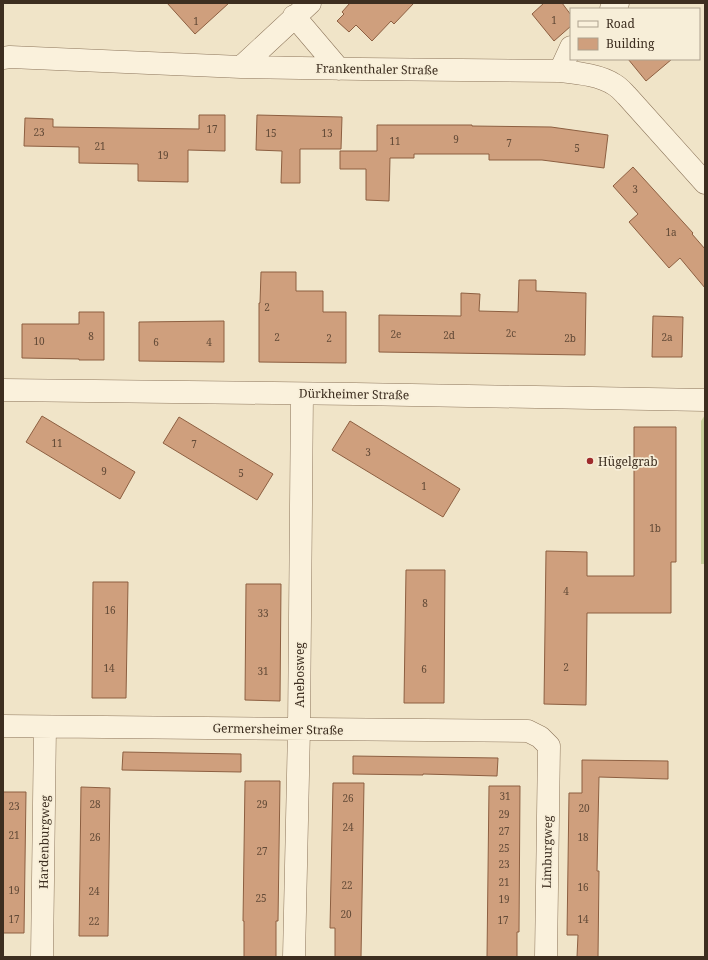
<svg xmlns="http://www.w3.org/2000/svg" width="708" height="960" font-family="'Noto Serif',serif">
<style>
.green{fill:#c9cf9b}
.building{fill:#cf9f7d;stroke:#8d5f41}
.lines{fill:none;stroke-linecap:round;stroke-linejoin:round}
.minor-casing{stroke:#8d765c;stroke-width:23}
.minor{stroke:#faf1dc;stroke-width:22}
.poi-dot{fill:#9e2a2b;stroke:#f7eed8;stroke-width:1.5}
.labels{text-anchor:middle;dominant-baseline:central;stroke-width:3.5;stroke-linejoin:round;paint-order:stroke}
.number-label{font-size:10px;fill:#624a37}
.street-label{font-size:12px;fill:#3d2e20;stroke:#f7eed8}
.poi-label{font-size:12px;fill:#3d2e20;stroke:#f7eed8;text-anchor:start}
</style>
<rect width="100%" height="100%" fill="#f0e4c8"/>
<path class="green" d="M 705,415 L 705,564 L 701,564 L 701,421 Z"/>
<path class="building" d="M 167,3 L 229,3 L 195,34 Z
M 350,3 L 414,3 L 394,24 L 391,21 L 372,41 L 356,25 L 349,32 L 337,21 L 344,14 L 342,12 Z
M 544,3 L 562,3 L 571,15 L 571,26 L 554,41 L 532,14 Z
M 628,59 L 672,59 L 646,81 Z
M 199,115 L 225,115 L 225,151 L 188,150 L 188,182 L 138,181 L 138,164 L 79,163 L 79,147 L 24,146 L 25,118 L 53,119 L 53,127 L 199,129 Z
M 257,115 L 342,117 L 341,149 L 300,149 L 300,183 L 281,183 L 282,151 L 256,150 Z
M 377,125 L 472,125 L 472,126 L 551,127 L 608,135 L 604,168 L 542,160 L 489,160 L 489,154 L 414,154 L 414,158 L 390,158 L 389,201 L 366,200 L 366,169 L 340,169 L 340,151 L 377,151 Z
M 633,167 L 693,233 L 692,234 L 705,249 L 705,288 L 680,258 L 669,268 L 629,222 L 638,214 L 613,186 Z
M 261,272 L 296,272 L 296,291 L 323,291 L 323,312 L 346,312 L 346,363 L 259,362 L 259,303 L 260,303 Z
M 519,280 L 536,280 L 536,291 L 586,293 L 585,355 L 379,352 L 379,315 L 461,316 L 461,293 L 480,294 L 479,311 L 518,312 Z
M 79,312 L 104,312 L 104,360 L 79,360 L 79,359 L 22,358 L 22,324 L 79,324 Z
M 653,316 L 683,317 L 682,357 L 652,357 Z
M 224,321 L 224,362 L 139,361 L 139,322 Z
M 42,416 L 135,472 L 120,499 L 26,442 Z
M 179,417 L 273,474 L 257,500 L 163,443 Z
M 350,421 L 460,489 L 443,517 L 332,450 Z
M 634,427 L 676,427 L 676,562 L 671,562 L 671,613 L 587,613 L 586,705 L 544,704 L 546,551 L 587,552 L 587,576 L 634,576 Z
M 406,570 L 445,570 L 444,703 L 404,703 Z
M 93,582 L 128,582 L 126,698 L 92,698 Z
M 246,584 L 281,584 L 280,701 L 245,700 Z
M 123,752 L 241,754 L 241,772 L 122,770 Z
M 353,756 L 498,758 L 497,776 L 423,774 L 423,775 L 353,774 Z
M 582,760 L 668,761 L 668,779 L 599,777 L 597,871 L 599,871 L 598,957 L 577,957 L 578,935 L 567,935 L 569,793 L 582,793 Z
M 245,781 L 280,781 L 278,921 L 276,921 L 276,957 L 244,957 L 244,921 L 243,921 Z
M 333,783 L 364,783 L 361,957 L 335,957 L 335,928 L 330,928 Z
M 489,786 L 520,786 L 519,932 L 517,932 L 517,957 L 487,957 Z
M 81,787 L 110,788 L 108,936 L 79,936 Z
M 3,792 L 26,792 L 24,933 L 3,933 Z"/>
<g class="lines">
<defs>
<path id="minor" d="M 611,9 L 618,3
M 294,16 L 339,69
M 3,58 L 10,57 L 241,67 L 362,69 L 560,71 C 578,73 600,75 615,85 C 620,88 623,92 627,96 L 705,183
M 241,67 L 310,3
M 560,71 L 571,47
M 3,390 L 355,394 L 705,400
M 3,726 L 528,731 L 540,737 L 549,746 L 546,957
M 42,957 L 45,727
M 294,957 L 299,729 L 302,394"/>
</defs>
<use href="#minor" class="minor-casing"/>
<use href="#minor" class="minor"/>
</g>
<circle class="poi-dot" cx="590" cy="461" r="4"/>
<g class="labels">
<g class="number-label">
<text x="554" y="20">1</text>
<text x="196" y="21">1</text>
<text x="212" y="129">17</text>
<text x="39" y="132">23</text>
<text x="271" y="133">15</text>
<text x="327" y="133">13</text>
<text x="456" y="139">9</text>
<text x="395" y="141">11</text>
<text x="509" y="143">7</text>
<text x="100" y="146">21</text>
<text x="577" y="148">5</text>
<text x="163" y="155">19</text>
<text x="635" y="189">3</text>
<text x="671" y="232">1a</text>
<text x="267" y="307">2</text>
<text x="511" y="333">2c</text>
<text x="396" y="334">2e</text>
<text x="449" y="335">2d</text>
<text x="91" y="336">8</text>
<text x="277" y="337">2</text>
<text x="667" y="337">2a</text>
<text x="329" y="338">2</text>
<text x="570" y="338">2b</text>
<text x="39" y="341">10</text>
<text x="156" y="342">6</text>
<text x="209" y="342">4</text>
<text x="57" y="443">11</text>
<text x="194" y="444">7</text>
<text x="368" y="452">3</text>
<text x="104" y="471">9</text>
<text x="241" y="473">5</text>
<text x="424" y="486">1</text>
<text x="655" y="528">1b</text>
<text x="566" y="591">4</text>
<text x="425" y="603">8</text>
<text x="110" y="610">16</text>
<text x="263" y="613">33</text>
<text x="566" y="667">2</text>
<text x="109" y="668">14</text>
<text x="424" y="669">6</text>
<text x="263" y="671">31</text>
<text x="505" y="796">31</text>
<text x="348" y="798">26</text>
<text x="95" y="804">28</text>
<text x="262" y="804">29</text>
<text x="14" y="806">23</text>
<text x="584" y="808">20</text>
<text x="504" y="814">29</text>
<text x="348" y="827">24</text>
<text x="504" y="831">27</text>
<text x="14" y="835">21</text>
<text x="95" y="837">26</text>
<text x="583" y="837">18</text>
<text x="504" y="848">25</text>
<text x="262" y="851">27</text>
<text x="504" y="864">23</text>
<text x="504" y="882">21</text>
<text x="347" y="885">22</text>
<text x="583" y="887">16</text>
<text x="14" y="890">19</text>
<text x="94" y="891">24</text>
<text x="261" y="898">25</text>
<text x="504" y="899">19</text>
<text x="346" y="914">20</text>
<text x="14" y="919">17</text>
<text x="583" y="919">14</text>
<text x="503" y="920">17</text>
<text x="94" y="921">22</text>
</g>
<g class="street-label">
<text transform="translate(377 69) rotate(1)">Frankenthaler Straße</text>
<text transform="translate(354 394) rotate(1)">Dürkheimer Straße</text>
<text transform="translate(299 675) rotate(-90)">Anebosweg</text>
<text transform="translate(278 729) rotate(1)">Germersheimer Straße</text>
<text transform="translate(44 842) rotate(-89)">Hardenburgweg</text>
<text transform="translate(547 852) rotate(-89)">Limburgweg</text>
</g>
<g class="poi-label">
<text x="598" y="461">Hügelgrab</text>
</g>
</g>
<rect width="708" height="960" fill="none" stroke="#3d2e20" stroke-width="8"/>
<rect x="570" y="8" width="130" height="52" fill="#f7eed8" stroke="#ada18e"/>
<rect x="578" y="21" width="20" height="6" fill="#faf1dc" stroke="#ada18e"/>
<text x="606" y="28" font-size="12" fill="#3d2e20">Road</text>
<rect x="578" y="38" width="20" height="12" fill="#cf9f7d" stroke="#ada18e"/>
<text x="606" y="48" font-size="12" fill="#3d2e20">Building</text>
</svg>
